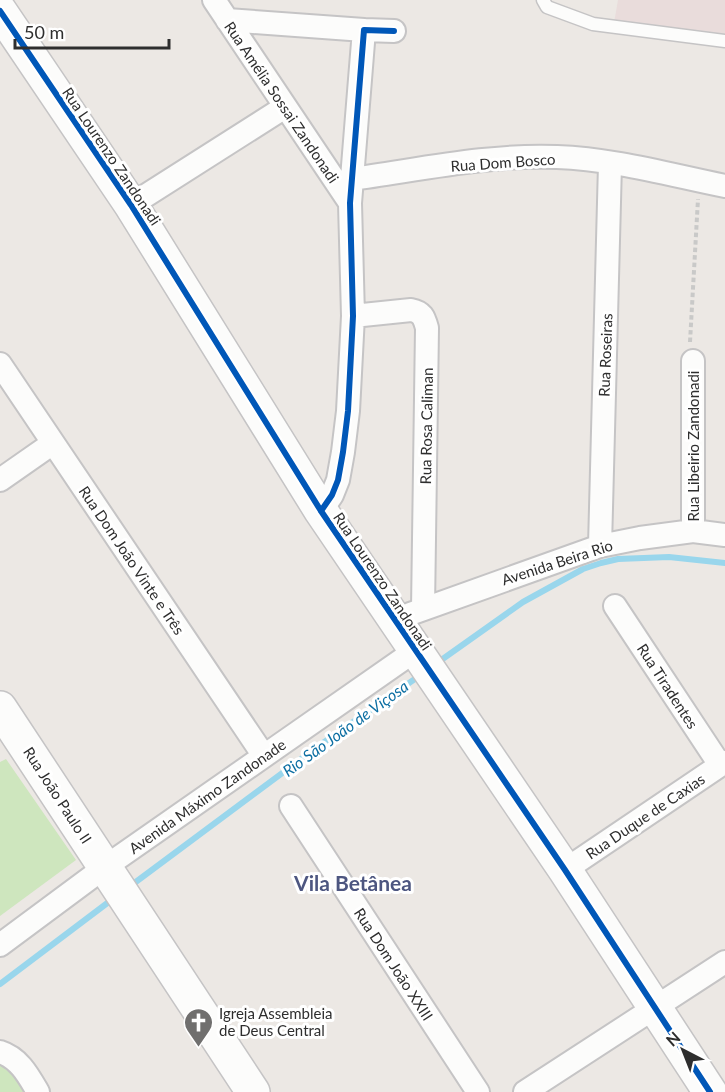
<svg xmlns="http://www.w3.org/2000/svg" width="725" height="1092" font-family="Lato,sans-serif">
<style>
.medical{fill:#e9dcdb}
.green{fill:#cee6be}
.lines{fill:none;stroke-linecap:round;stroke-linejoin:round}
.stream{stroke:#99d6ec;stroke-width:6}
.lane-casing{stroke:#c5c4c5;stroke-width:15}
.street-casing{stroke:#c5c4c5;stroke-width:26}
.secondary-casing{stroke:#c5c4c5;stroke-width:36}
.path{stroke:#c9c9c8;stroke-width:4;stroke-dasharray:4.5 3;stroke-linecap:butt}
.lane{stroke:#fcfcfb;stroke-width:12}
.street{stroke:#fcfcfb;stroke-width:22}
.secondary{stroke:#fcfcfb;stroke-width:33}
.cycleway-casing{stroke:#fff;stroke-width:10}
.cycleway{stroke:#0057b8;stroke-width:6}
.labels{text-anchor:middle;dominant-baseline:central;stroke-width:6;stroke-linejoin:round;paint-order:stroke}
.street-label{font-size:15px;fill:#2e2e2e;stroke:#fff}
.poi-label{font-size:15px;fill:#2e2e2e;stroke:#fff;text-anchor:start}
.water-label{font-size:16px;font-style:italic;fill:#0d6fa3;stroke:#fff}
.district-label{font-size:21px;font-weight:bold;fill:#4d5680;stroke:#fff}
</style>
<rect width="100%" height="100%" fill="#ece8e4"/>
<path class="medical" d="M 618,0 L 725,0 L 725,41 L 614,23 Z"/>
<path class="green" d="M 6,759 L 76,860 L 0,916 L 0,762 Z
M 0,1060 L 30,1092 L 0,1092 Z"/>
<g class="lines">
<path class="stream" d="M 437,663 L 523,602 L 583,569 L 601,563 L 618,559 L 669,557 L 725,563
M 129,887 L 320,745 L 422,674
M 0,984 L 114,898"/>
<defs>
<path id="lane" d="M 543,0 L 547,7 L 593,24 L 725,41"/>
<path id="street" d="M 214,0 L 350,203
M 227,20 L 364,30
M 352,179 C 418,170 490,154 557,157 C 614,159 670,175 725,186
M 131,205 L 285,107
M 353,316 L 411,310 C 422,312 424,317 427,328 L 423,609
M 0,364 L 264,756
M 0,480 L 53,443
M 321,511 L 332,495 L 338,480 L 343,452 L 348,411 L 353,316 L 350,203 L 364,30 L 394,31
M 693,531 L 693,361
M 600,546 L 610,164
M 615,606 L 720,765
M 410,614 L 600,546 L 640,538 L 693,531 L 725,535
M 291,806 L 478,1092
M 565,870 L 725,762
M 0,945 L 105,867 L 416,650
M 0,1052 C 19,1058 28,1075 38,1092
M 525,1092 L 725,962"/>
<path id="secondary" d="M 0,11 L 131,205 L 321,511 L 565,870 L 710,1092
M 0,708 L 253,1092"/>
</defs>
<use href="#lane" class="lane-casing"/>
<use href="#street" class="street-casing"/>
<use href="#secondary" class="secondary-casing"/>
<path class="path" d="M 690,342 L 698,199"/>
<use href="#lane" class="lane"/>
<use href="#street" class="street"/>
<use href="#secondary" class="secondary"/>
<defs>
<path id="cycleway" d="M 0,11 L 131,205 L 321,511 L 565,870 L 710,1092
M 321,511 L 332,495 L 338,480 L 343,452 L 348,411 L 353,316 L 350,203 L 364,30 L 394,31"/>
</defs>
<use href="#cycleway" class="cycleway-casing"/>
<use href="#cycleway" class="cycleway"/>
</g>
<defs>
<symbol id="church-pin" viewBox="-11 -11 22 30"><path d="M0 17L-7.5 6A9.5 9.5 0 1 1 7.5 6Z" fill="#706f6e" stroke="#fff"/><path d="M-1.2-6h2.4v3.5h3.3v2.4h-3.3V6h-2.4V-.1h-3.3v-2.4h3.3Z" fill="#fff"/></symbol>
</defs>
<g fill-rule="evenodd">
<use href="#church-pin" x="182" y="1006" width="33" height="45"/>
</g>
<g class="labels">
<g class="street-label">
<text transform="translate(282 102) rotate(56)">Rua Amélia Sossai Zandonadi</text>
<text transform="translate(112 156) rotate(56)">Rua Lourenzo Zandonadi</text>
<text transform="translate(503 162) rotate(-4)">Rua Dom Bosco</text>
<text transform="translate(605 355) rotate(-88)">Rua Roseiras</text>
<text transform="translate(426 426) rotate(-89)">Rua Rosa Caliman</text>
<text transform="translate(693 446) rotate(-90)">Rua Libeirio Zandonadi</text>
<text transform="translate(132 560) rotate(56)">Rua Dom João Vinte e Três</text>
<text transform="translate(557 562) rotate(-18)">Avenida Beira Rio</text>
<text transform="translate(383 581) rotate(56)">Rua Lourenzo Zandonadi</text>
<text transform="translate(668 686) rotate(57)">Rua Tiradentes</text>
<text transform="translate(58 795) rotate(57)">Rua João Paulo II</text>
<text transform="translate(207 796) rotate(-35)">Avenida Máximo Zandonade</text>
<text transform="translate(645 816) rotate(-34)">Rua Duque de Caxias</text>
<text transform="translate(394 964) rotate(57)">Rua Dom João XXIII</text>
</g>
<g class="poi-label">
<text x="219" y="1013">Igreja Assembleia<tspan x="219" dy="17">de Deus Central</tspan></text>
</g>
<g class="water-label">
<text transform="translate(345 728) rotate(-36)">Rio São João de Viçosa</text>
</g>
<g class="district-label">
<text x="353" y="882">Vila Betânea</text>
</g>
</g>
<g transform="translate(683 1050) rotate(318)" stroke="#ffffff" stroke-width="4.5" paint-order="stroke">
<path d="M0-4.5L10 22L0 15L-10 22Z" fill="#2e2e2e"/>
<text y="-9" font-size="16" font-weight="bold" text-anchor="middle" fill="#2e2e2e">N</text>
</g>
<path d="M15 39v9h154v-9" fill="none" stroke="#2e2e2e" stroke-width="3"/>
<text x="24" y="39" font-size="18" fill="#2e2e2e" stroke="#ffffff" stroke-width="4.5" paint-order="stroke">50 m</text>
</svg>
